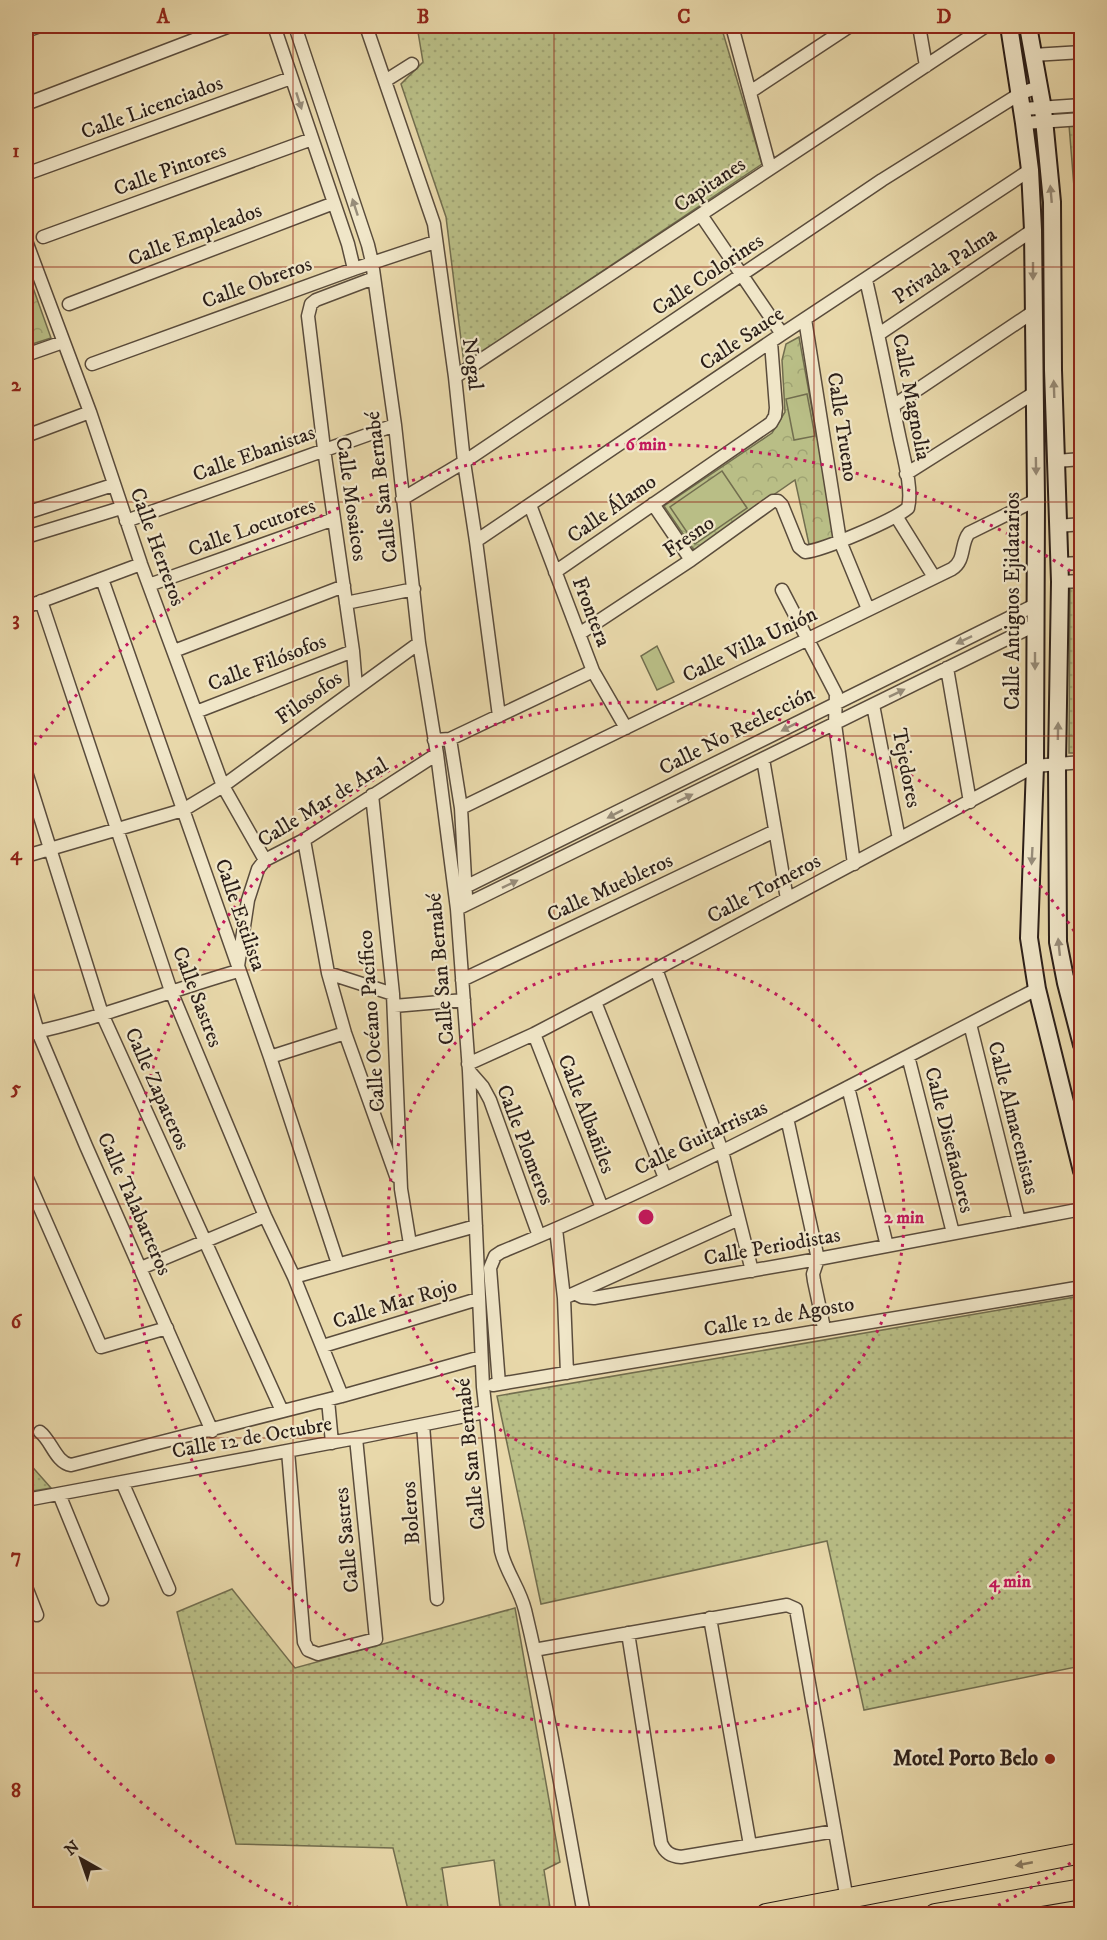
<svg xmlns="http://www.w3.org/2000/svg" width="1107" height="1940" font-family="'IM FELL DW Pica',serif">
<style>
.grass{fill:url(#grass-dots);stroke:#726e4f;stroke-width:1.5}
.park{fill:url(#park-crowns);stroke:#726e4f;stroke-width:1.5}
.pitch{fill:#b9be86;stroke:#726e4f;stroke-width:1.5}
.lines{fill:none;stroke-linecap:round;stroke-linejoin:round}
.street-casing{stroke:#5a4c3c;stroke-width:15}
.secondary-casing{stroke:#2b1e18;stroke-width:20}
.primary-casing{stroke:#2b1e18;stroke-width:22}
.street{stroke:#f0e6c8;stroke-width:12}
.secondary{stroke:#f0e6c8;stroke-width:16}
.primary{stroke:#e8d8aa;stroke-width:20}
.oneway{fill:#978c79}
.oneway2{fill:#8a7b61}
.grid{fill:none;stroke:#8f2418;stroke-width:1.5;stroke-opacity:0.55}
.ring{fill:none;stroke:#c2185b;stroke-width:3;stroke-dasharray:3 6}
.poi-dot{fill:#8f2418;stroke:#f0e6c8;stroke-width:2}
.labels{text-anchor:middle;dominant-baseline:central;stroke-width:4.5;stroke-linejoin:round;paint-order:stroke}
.street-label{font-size:21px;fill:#2b1e18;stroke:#f0e6c8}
.poi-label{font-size:21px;font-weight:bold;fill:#2b1e18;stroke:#f0e6c8;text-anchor:end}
.centre{fill:#c2185b;stroke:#f0e6c8;stroke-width:3}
.ring-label{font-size:18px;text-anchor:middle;font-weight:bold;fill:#c2185b;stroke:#f0e6c8;stroke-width:4.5;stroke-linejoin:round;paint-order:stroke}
.neatline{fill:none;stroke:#8f2418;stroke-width:2}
.grid-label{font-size:20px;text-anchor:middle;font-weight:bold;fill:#8f2418}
</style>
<defs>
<pattern id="grass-dots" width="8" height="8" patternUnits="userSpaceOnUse" patternTransform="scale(1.5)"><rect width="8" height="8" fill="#b9be86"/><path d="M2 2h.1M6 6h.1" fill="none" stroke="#9fa373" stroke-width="1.8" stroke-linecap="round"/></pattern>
<pattern id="park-crowns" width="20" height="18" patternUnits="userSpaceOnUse" patternTransform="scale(1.5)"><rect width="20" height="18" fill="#b9be86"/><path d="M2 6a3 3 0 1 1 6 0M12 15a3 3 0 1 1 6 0" fill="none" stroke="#9fa373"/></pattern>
</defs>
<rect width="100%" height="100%" fill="#e8d8aa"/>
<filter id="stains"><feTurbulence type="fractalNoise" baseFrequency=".00333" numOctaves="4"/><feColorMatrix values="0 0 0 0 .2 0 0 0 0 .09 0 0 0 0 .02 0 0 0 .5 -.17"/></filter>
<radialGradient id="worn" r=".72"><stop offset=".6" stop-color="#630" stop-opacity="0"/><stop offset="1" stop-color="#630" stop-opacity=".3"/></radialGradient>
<path class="grass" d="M 417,26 L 721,26 L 762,164 L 464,364 L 446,217 L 401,84 L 423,62 Z
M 1081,124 L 1082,417 L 1077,417 L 1077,224 L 1069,125 Z
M 1070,585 L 1081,585 L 1081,753 L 1069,753 Z
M 1081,1296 L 1081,1666 L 864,1710 L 827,1541 L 541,1604 L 497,1396 Z
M 26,1459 L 28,1462 L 51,1488 L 26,1492 Z
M 232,1589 L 295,1668 L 515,1608 L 560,1862 L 544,1870 L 551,1914 L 501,1914 L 494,1860 L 442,1868 L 449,1914 L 409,1914 L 393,1848 L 236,1844 L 177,1612 Z"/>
<path class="park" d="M 26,268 L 51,338 L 26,346 Z
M 799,337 L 835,536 L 810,549 L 795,480 L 694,550 L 664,506 L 772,433 L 785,412 L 782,360 L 786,344 Z"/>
<path class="pitch" d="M 807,394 L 815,436 L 794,440 L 786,399 Z
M 722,471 L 747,508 L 695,544 L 670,507 Z
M 657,646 L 674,682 L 657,690 L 641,656 Z"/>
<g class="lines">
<defs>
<path id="street" d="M 274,26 L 348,244 L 354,269
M 295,26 L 368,245 L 372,262 L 395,425 L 419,643 L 437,754 L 457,909 L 469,1071 L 483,1387 L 501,1551 C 506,1572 520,1589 525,1610 C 549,1710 565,1813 584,1914
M 366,26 L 434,224 L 455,377 L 464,462 L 476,541 L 499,716
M 732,26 L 770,168
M 919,26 L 926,66
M 26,31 L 40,26
M 1033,55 L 1082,52
M 385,81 L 412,64
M 750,92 L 850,26
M 26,104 L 230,26
M 1023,109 L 1082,105
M 1024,123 L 1082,119
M 26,174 L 291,78
M 701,215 L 782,334
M 43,237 L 312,139
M 26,241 L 90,412 L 141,564 L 223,786 L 265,860
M 69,304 L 334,203
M 805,319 L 840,541 L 868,609
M 879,334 L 1033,230
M 26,355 L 63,342
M 92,364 L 354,269 L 435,242
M 455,377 L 986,26
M 893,406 L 1033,312
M 26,436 L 90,412
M 1056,461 L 1082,459
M 906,474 L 1034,393
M 402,499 L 464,462 L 882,180 L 1021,93 L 1039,87
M 653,504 L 691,560
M 530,505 L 593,671 L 626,728
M 26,513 L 113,485
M 896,516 L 934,577
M 126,521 L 395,425
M 1058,526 L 1082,524
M 26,537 L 121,508
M 476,541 L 782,334 L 1030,170
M 1059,564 L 1082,563
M 555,572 L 771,423 L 775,416 L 776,408 L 771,342
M 102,579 L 270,1057 L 338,1264
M 1060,582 L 1082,581
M 149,585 L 334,519
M 782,590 L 836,694 L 835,724 L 854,864
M 41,601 L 171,991 L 265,1216 L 294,1277 L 342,1396
M 346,603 L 414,589
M 26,607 L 141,564
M 579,634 L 691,560 L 773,501 L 778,501 L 782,505 L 799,547 L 805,552 C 824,550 894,520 908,508 C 913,489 903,455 899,435 C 888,383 878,331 866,280
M 174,651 L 344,586
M 947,668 L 970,802
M 356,687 L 353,651 L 324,449 L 308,316 L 311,304 L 316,300 L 374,278
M 873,705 L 899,839
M 196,712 L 353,651
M 450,739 L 461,808 L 466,896
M 434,740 L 450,739 L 593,671
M 763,759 L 787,899
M 26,772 L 102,1014 L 282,1411
M 372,795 L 393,994 L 401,1189 L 410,1244
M 461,808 L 952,569 C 966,560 960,544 969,533 L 1036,500
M 304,840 L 328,973 L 345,1033 L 396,1176
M 26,856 L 183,810 L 223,786 L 419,643
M 455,892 L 1035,605
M 457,909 L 1035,625
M 238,966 L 248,900 L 258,869 L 265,860 L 304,840 L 437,754
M 656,969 L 722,1151 L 752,1271
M 328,973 L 393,994
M 462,980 L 775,831
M 1066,983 L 1082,980
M 26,992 L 38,1032 L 86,1146 L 212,1431
M 595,1002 L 665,1178
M 394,1006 L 464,1000
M 970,1024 L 1019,1221
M 26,1034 C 97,1020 168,991 238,971
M 534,1034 L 602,1208
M 908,1056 L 953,1233
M 270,1057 L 345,1033
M 468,1064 L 534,1034 L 595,1002 L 1035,766 L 1082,762
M 469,1071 L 483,1087 L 490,1100 L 539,1236
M 848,1087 L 887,1246
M 787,1118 L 818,1259 L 813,1274 L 814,1281 L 824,1328
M 26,1176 L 101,1347 L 167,1328
M 556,1229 L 564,1298 L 567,1373
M 141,1268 L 265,1216
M 294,1277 L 476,1226
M 576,1294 L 582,1297 L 594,1298 L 818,1259 L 1082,1209
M 564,1298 L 739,1219
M 323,1346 L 478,1299
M 499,1384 L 490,1268 L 495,1256 L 501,1252 C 685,1177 860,1080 1037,989
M 493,1385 L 1082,1287
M 328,1400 L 332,1443
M 423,1425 L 437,1599
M 40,1432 C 51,1440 56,1463 71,1465 L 342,1396 L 481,1357
M 288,1451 L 304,1642 L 308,1650 L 318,1654 L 376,1639 L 356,1438
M 122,1482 L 169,1589
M 59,1494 L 102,1599
M 26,1500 L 356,1438 L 485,1412
M 26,1587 L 37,1615
M 710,1618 L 750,1845
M 628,1633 L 661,1843 C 665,1853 671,1856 681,1857 L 835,1831
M 534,1650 L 787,1605 L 796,1609 L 847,1900"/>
<path id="secondary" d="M 1009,26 L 1024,123 L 1030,170 L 1033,230 L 1036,500 L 1035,766 L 1029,938 L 1037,989 L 1082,1171
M 1028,26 L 1043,109 L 1052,202 L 1053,370 L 1060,582 L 1057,764 L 1058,942 L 1066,983 L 1082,1045"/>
<path id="primary" d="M 766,1914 L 1082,1853
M 935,1914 L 1082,1889"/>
</defs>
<use href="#street" class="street-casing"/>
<use href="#secondary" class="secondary-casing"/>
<use href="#primary" class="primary-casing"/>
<use href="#street" class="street"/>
<use href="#secondary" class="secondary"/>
<use href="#primary" class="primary"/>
</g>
<defs><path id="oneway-solid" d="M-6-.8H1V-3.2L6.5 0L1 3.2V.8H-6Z" transform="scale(1.5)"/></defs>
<g class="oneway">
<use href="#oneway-solid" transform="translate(299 101) rotate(72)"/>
<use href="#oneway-solid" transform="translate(1051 194) rotate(-95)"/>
<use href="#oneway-solid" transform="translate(355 207) rotate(-108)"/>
<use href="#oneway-solid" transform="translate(1033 271) rotate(90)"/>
<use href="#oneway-solid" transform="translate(1054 389) rotate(-92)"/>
<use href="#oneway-solid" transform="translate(1036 466) rotate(89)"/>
<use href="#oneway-solid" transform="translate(964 640) rotate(154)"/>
<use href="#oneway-solid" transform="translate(1035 661) rotate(90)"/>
<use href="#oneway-solid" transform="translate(897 693) rotate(-26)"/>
<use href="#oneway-solid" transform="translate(789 727) rotate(153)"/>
<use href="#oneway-solid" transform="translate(1058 731) rotate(-89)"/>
<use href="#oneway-solid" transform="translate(685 798) rotate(-26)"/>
<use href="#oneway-solid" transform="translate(615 814) rotate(153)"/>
<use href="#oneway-solid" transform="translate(1032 856) rotate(93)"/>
<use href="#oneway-solid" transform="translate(510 884) rotate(-26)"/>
<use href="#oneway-solid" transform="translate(1059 947) rotate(-96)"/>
</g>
<use class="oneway2" href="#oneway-solid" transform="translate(1024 1864) rotate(169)"/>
<path class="grid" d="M 293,26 L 293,1914M 554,26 L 554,1914M 814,26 L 814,1914M 26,267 L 1082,267M 26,502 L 1082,502M 26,736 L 1082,736M 26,970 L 1082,970M 26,1204 L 1082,1204M 26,1438 L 1082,1438M 26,1673 L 1082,1673"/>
<g class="ring">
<circle cx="646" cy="1217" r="258"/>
<path d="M1080 1494A515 515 0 1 1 1080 940"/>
<path d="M1078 1858A773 773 0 0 1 985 1912M307 1912A773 773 0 0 1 29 1682M29 752A773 773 0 0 1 1078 576"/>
</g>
<circle class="poi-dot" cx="1050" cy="1759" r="6"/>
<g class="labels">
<g class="street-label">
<text transform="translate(152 108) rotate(-20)">Calle Licenciados</text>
<text transform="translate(170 170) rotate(-20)">Calle Pintores</text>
<text transform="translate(710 185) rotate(-34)">Capitanes</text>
<text transform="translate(195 235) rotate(-21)">Calle Empleados</text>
<text transform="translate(945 266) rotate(-34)">Privada Palma</text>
<text transform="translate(708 275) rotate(-34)">Calle Colorines</text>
<text transform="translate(257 283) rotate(-20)">Calle Obreros</text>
<text transform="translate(742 339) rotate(-34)">Calle Sauce</text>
<text transform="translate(472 364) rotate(83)">Nogal</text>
<text transform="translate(911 397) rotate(79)">Calle Magnolia</text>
<text transform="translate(842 427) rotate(81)">Calle Trueno</text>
<text transform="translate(254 454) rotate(-20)">Calle Ebanistas</text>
<text transform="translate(382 487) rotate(-97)">Calle San Bernabé</text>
<text transform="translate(351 499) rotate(82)">Calle Mosaicos</text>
<text transform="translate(612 509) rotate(-35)">Calle Álamo</text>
<text transform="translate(252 528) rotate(-20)">Calle Locutores</text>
<text transform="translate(689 537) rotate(-35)">Fresno</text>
<text transform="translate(157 547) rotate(70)">Calle Herreros</text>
<text transform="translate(1013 601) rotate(-90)">Calle Antiguos Ejidatarios</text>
<text transform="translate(591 612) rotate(69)">Frontera</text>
<text transform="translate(750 645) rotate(-26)">Calle Villa Unión</text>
<text transform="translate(267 663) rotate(-21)">Calle Filósofos</text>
<text transform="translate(309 698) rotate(-36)">Filosofos</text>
<text transform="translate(737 731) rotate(-27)">Calle No Reelección</text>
<text transform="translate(906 768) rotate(79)">Tejedores</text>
<text transform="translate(323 803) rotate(-32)">Calle Mar de Aral</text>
<text transform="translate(610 888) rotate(-25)">Calle Muebleros</text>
<text transform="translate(764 889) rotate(-28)">Calle Torneros</text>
<text transform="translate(240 915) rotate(71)">Calle Estilista</text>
<text transform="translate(441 969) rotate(-95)">Calle San Bernabé</text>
<text transform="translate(197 997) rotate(69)">Calle Sastres</text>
<text transform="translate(372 1021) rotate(-94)">Calle Océano Pacífico</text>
<text transform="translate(157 1089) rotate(66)">Calle Zapateros</text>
<text transform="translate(586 1114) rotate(69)">Calle Albañiles</text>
<text transform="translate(1013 1118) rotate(76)">Calle Almacenistas</text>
<text transform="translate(701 1138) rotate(-26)">Calle Guitarristas</text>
<text transform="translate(949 1140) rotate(76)">Calle Diseñadores</text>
<text transform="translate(525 1145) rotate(69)">Calle Plomeros</text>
<text transform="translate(134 1204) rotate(66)">Calle Talabarteros</text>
<text transform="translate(772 1247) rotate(-10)">Calle Periodistas</text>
<text transform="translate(395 1304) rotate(-17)">Calle Mar Rojo</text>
<text transform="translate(779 1317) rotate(-10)">Calle 12 de Agosto</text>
<text transform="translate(252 1438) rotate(-10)">Calle 12 de Octubre</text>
<text transform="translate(471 1454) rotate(-96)">Calle San Bernabé</text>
<text transform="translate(411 1513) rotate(-94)">Boleros</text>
<text transform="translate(347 1540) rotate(-96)">Calle Sastres</text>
</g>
<g class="poi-label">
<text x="1038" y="1759">Motel Porto Belo</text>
</g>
</g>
<circle cx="646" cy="1217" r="9" class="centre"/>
<g class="ring-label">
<text x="646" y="450">6 min</text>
<text x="904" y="1223">2 min</text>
<text x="1010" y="1587">4 min</text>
</g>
<rect width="1107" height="1940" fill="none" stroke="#e8d8aa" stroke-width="66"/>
<g transform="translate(81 1859) rotate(320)" stroke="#f0e6c8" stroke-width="4.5" paint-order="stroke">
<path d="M0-4.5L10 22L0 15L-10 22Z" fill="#2b1e18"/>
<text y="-9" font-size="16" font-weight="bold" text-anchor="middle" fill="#2b1e18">N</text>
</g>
<rect x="33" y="33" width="1041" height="1874" class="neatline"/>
<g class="grid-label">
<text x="163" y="23">A</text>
<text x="423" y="23">B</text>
<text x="684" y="23">C</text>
<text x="944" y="23">D</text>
<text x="16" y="157">1</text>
<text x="16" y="391">2</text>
<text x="16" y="625">3</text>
<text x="16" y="860">4</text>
<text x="16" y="1094">5</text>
<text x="16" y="1328">6</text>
<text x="16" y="1562">7</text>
<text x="16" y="1797">8</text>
</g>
<rect width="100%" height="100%" filter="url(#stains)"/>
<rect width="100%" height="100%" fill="url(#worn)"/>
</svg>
